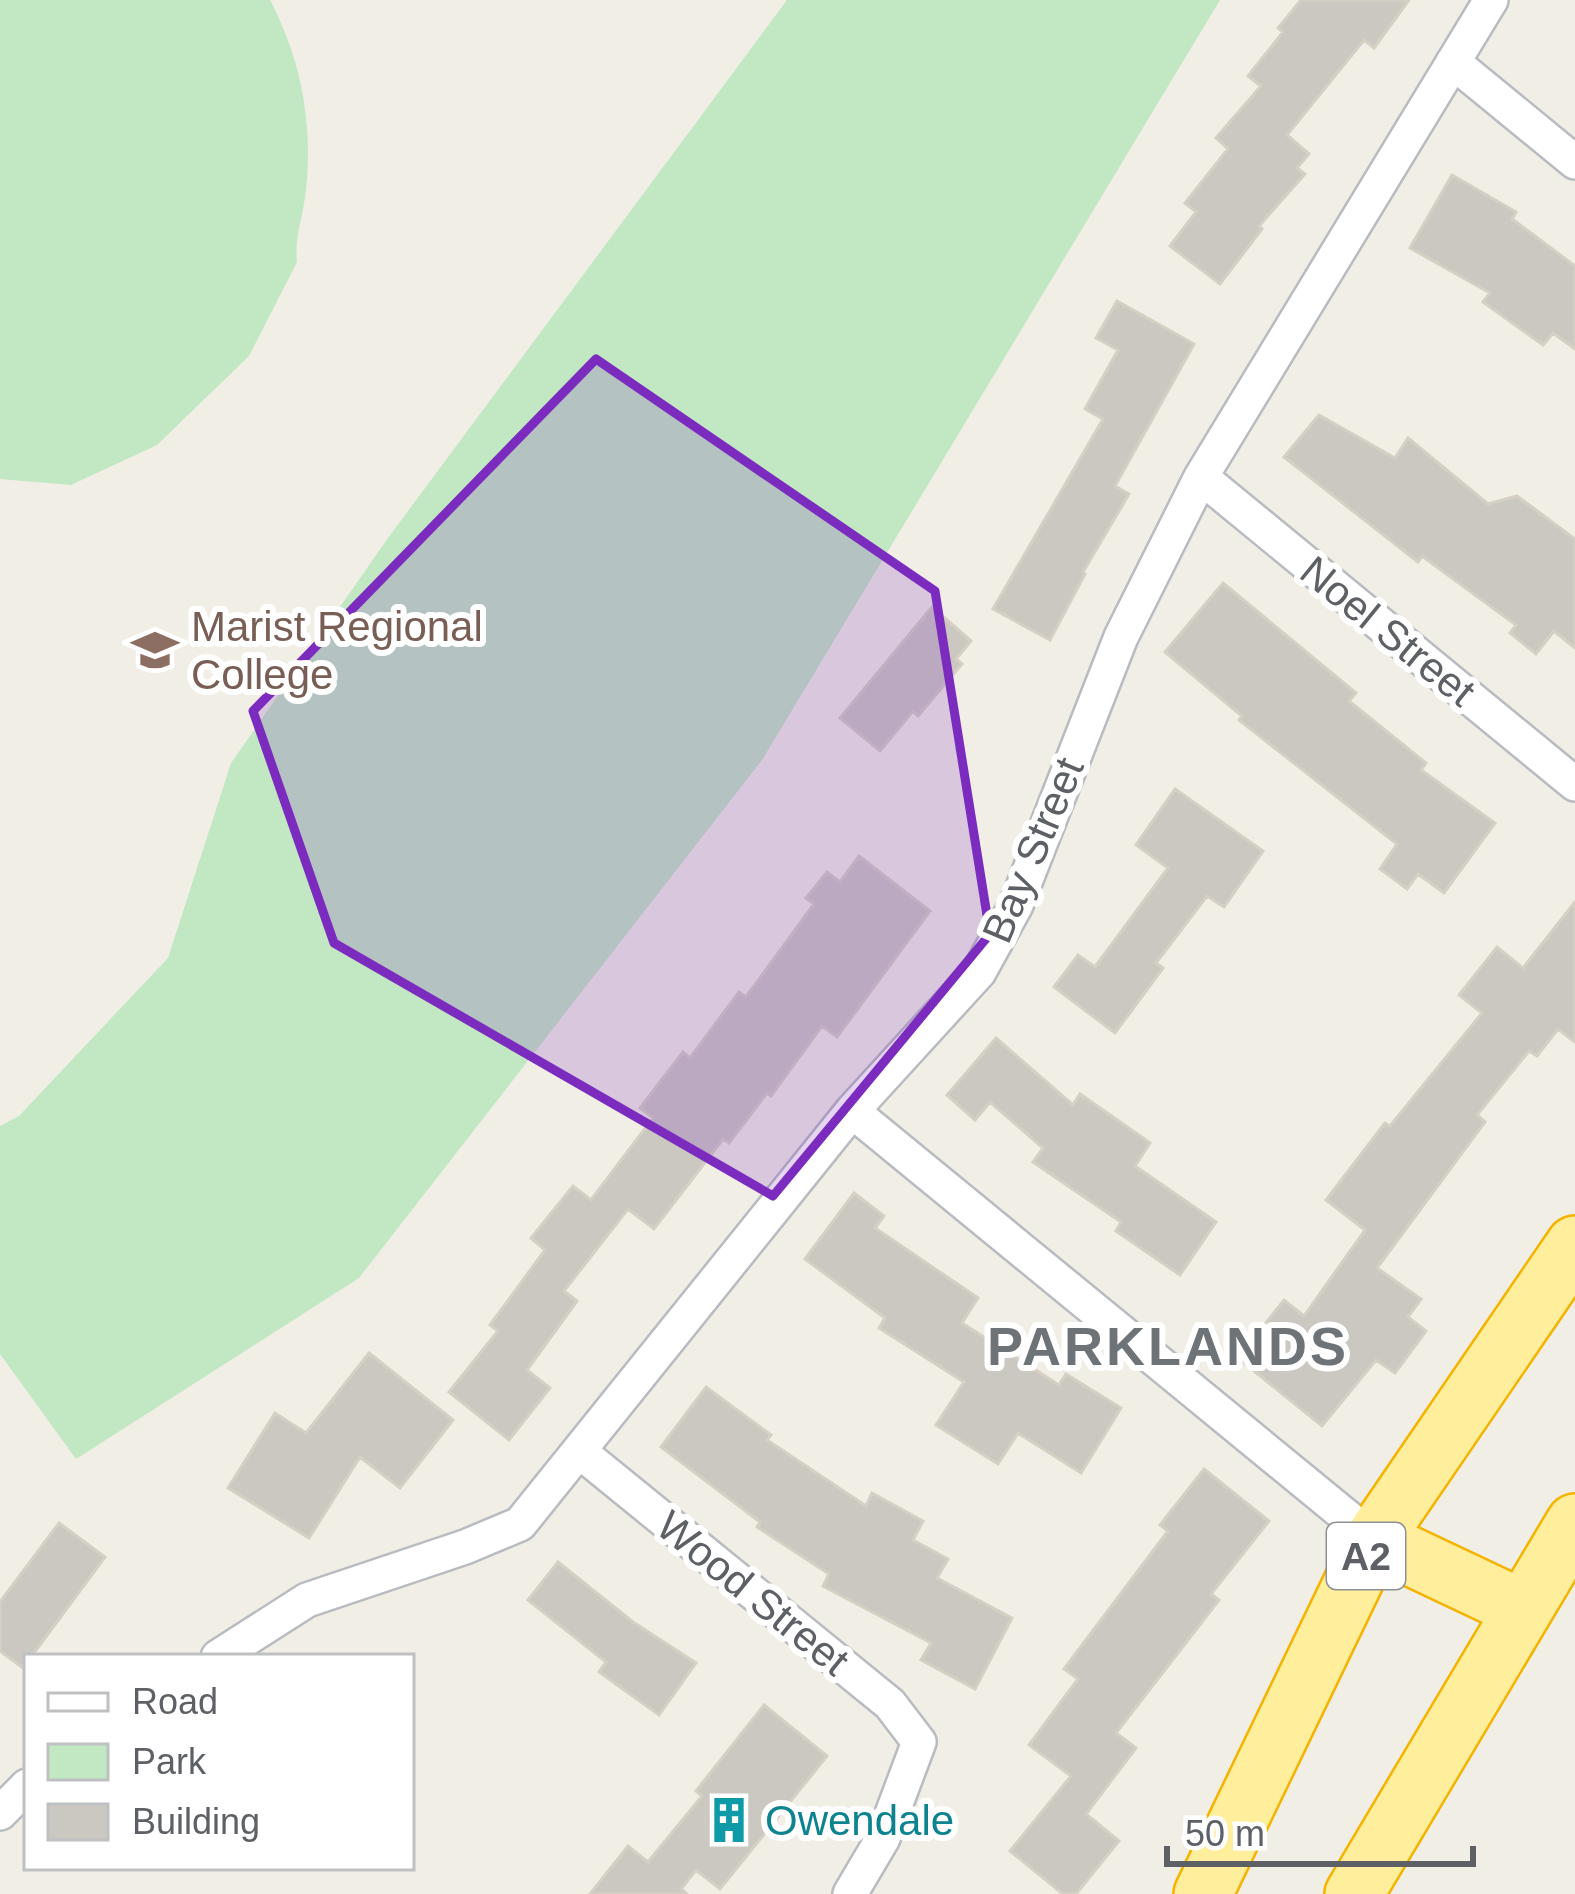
<svg xmlns="http://www.w3.org/2000/svg" width="1575" height="1894" font-family="Helvetica,sans-serif">
<style>
.green{fill:#c2e8c3}
.building{fill:#cbc8c2;stroke:#d5d0c3;stroke-width:3}
.lines{fill:none;stroke-linecap:round;stroke-linejoin:round}
.minor-casing{stroke:#b8bbbf;stroke-width:38}
.trunk-casing{stroke:#f5b300;stroke-width:62}
.minor{stroke:#fff;stroke-width:33}
.trunk{stroke:#ffee9c;stroke-width:57}
.marked{fill:#7b2cbf;fill-opacity:0.2;stroke:#7b2cbf;stroke-width:9;stroke-linejoin:round}
.labels{text-anchor:middle;dominant-baseline:central;stroke-width:12;stroke-linejoin:round;paint-order:stroke}
.shield{fill:#fff;stroke:#8e9094;stroke-width:3}
.shield-label{font-size:39px;font-weight:bold;fill:#5d6166}
.education-label{font-size:42px;fill:#785e54;stroke:#fff;text-anchor:start}
.street-label{font-size:42px;fill:#5d6166;stroke:#fff}
.culture-label{font-size:42px;fill:#0d838f;stroke:#fff;text-anchor:start}
.district-label{font-size:54px;font-weight:bold;letter-spacing:3px;fill:#6e7378;stroke:#fff}
</style>
<rect width="100%" height="100%" fill="#f0eee5"/>
<path class="green" d="M 0,0 L 270,0 C 301,59 313,123 306,189 C 304,214 294,237 297,262 L 249,356 L 157,445 L 71,485 L 0,479 Z
M 787,0 L 1220,0 L 762,760 L 359,1278 L 76,1459 L 0,1354 L 0,1126 L 19,1116 L 168,958 L 231,763 L 388,538 Z"/>
<path class="building" d="M 1301,0 L 1409,0 L 1374,48 L 1364,40 L 1287,135 L 1309,154 L 1297,168 L 1305,174 L 1259,226 L 1262,229 L 1220,284 L 1170,246 L 1196,212 L 1185,203 L 1228,149 L 1216,138 L 1261,86 L 1248,76 L 1283,32 L 1278,28 Z
M 1452,175 L 1516,212 L 1512,219 L 1575,266 L 1575,349 L 1553,333 L 1543,345 L 1483,302 L 1490,293 L 1410,248 Z
M 1117,301 L 1194,344 L 1115,486 L 1129,494 L 1083,572 L 1085,574 L 1050,640 L 993,609 L 1103,419 L 1085,409 L 1118,350 L 1096,338 Z
M 1319,415 L 1395,458 L 1408,438 L 1488,504 L 1517,496 L 1575,539 L 1575,648 L 1554,631 L 1536,654 L 1510,633 L 1516,625 L 1422,556 L 1418,562 L 1284,457 Z
M 1223,583 L 1356,693 L 1349,701 L 1426,763 L 1421,770 L 1495,823 L 1444,893 L 1418,874 L 1407,889 L 1380,869 L 1397,844 L 1239,720 L 1242,716 L 1165,652 Z
M 932,607 L 971,641 L 956,659 L 962,664 L 918,716 L 913,711 L 880,751 L 840,718 Z
M 1175,789 L 1263,851 L 1224,907 L 1207,896 L 1156,963 L 1163,968 L 1115,1033 L 1054,987 L 1078,955 L 1095,967 L 1168,868 L 1136,845 Z
M 859,856 L 930,911 L 837,1037 L 822,1026 L 771,1096 L 767,1093 L 729,1143 L 723,1139 L 654,1229 L 628,1209 L 564,1291 L 577,1301 L 527,1370 L 550,1388 L 509,1440 L 449,1392 L 498,1331 L 490,1325 L 545,1250 L 531,1238 L 573,1186 L 591,1200 L 653,1118 L 640,1108 L 683,1052 L 690,1058 L 739,992 L 746,997 L 814,904 L 806,898 L 827,872 L 840,882 Z
M 1575,902 L 1575,1042 L 1558,1029 L 1537,1056 L 1529,1051 L 1477,1115 L 1485,1122 L 1377,1268 L 1421,1299 L 1408,1317 L 1426,1331 L 1395,1373 L 1376,1360 L 1322,1426 L 1238,1358 L 1284,1300 L 1304,1316 L 1365,1230 L 1326,1200 L 1385,1123 L 1390,1126 L 1482,1013 L 1459,995 L 1497,947 L 1523,968 Z
M 996,1038 L 1073,1105 L 1080,1094 L 1150,1143 L 1135,1166 L 1216,1222 L 1180,1275 L 1116,1231 L 1121,1222 L 1033,1162 L 1043,1148 L 990,1102 L 975,1120 L 947,1095 Z
M 854,1193 L 884,1216 L 875,1228 L 978,1298 L 962,1323 L 1059,1385 L 1066,1374 L 1121,1408 L 1081,1473 L 1018,1433 L 998,1464 L 936,1425 L 964,1382 L 879,1328 L 885,1318 L 805,1259 Z
M 369,1353 L 453,1420 L 400,1488 L 360,1457 L 309,1538 L 228,1488 L 275,1413 L 306,1433 Z
M 706,1387 L 771,1435 L 767,1440 L 866,1506 L 872,1493 L 923,1521 L 913,1540 L 948,1559 L 937,1578 L 1012,1618 L 975,1689 L 921,1660 L 931,1643 L 823,1586 L 829,1574 L 757,1527 L 760,1522 L 661,1447 Z
M 1204,1469 L 1269,1521 L 1211,1594 L 1219,1600 L 1116,1733 L 1136,1748 L 1086,1814 L 1119,1841 L 1076,1894 L 1063,1894 L 1010,1851 L 1071,1776 L 1029,1745 L 1078,1679 L 1064,1669 L 1168,1531 L 1160,1525 Z
M 59,1523 L 105,1557 L 31,1657 L 27,1657 L 23,1668 L 0,1651 L 0,1602 Z
M 558,1562 L 633,1622 L 696,1663 L 659,1715 L 599,1672 L 606,1662 L 528,1600 Z
M 764,1705 L 827,1756 L 720,1889 L 696,1870 L 681,1889 L 687,1894 L 590,1894 L 628,1846 L 648,1862 L 702,1796 L 696,1791 Z"/>
<g class="lines">
<defs>
<path id="minor" d="M 1453,62 L 1575,162
M 1201,477 L 1575,784
M 852,1111 L 1374,1539
M 579,1451 L 890,1704 L 919,1742 L 883,1838 L 850,1894
M 218,1657 L 307,1600 L 465,1547 L 520,1524 L 852,1111 L 979,972 L 1016,905 L 1121,637 L 1201,477 L 1491,0
M 0,1813 L 27,1786"/>
<path id="trunk" d="M 1374,1539 L 1522,1609
M 1203,1894 L 1374,1539 L 1575,1245
M 1354,1894 L 1575,1523"/>
</defs>
<use href="#minor" class="minor-casing"/>
<use href="#trunk" class="trunk-casing"/>
<use href="#minor" class="minor"/>
<use href="#trunk" class="trunk"/>
</g>
<path class="marked" d="M 596,359 L 935,591 L 990,934 L 773,1196 L 334,943 L 253,711 Z"/>
<defs>
<symbol id="school-bare" viewBox="-9 -9 18 18"><path d="M0-5L7-2L0 1L-7-2ZM-4 1L0 2.5L4 1V4Q0 6-4 4Z" fill="#8d6e63" stroke="#fff" stroke-width="2.5" paint-order="stroke"/></symbol>
<symbol id="building-bare" viewBox="-9 -9 18 18"><path d="M-4-6H4V6H1V3H-1V6H-4ZM-2.5-4.3h1.7v1.8h-1.7ZM.8-4.3h1.7v1.8H.8ZM-2.5-1h1.7V.8h-1.7ZM.8-1h1.7V.8H.8Z" fill="#0f9aa8" stroke="#fff" stroke-width="2.5" paint-order="stroke"/></symbol>
</defs>
<g fill-rule="evenodd">
<use href="#school-bare" x="122" y="617" width="66" height="66"/>
<use href="#building-bare" x="696" y="1787" width="66" height="66"/>
</g>
<g class="labels">
<rect class="shield" x="1327" y="1523" width="78" height="66" rx="9"/>
<g class="shield-label">
<text x="1366" y="1556">A2</text>
</g>
<g class="education-label">
<text x="191" y="626">Marist Regional<tspan x="191" dy="48">College</tspan></text>
</g>
<g class="street-label">
<text transform="translate(1388 631) rotate(39)">Noel Street</text>
<text transform="translate(1033 850) rotate(-67)">Bay Street</text>
<text transform="translate(753 1593) rotate(39)">Wood Street</text>
</g>
<g class="culture-label">
<text x="765" y="1820">Owendale</text>
</g>
<g class="district-label">
<text x="1168" y="1346">PARKLANDS</text>
</g>
</g>
<rect x="24" y="1654" width="390" height="216" fill="#ffffff" stroke="#bec0c2" stroke-width="3"/>
<rect x="48" y="1693" width="60" height="18" fill="#ffffff" stroke="#bec0c2" stroke-width="3"/>
<text x="132" y="1714" font-size="36" fill="#5d6166">Road</text>
<rect x="48" y="1744" width="60" height="36" fill="#c2e8c3" stroke="#bec0c2" stroke-width="3"/>
<text x="132" y="1774" font-size="36" fill="#5d6166">Park</text>
<rect x="48" y="1804" width="60" height="36" fill="#cbc8c2" stroke="#bec0c2" stroke-width="3"/>
<text x="132" y="1834" font-size="36" fill="#5d6166">Building</text>
<path d="M1167 1846v18h306v-18" fill="none" stroke="#5d6166" stroke-width="6"/>
<text x="1185" y="1846" font-size="36" fill="#5d6166" stroke="#ffffff" stroke-width="9" paint-order="stroke">50 m</text>
</svg>
